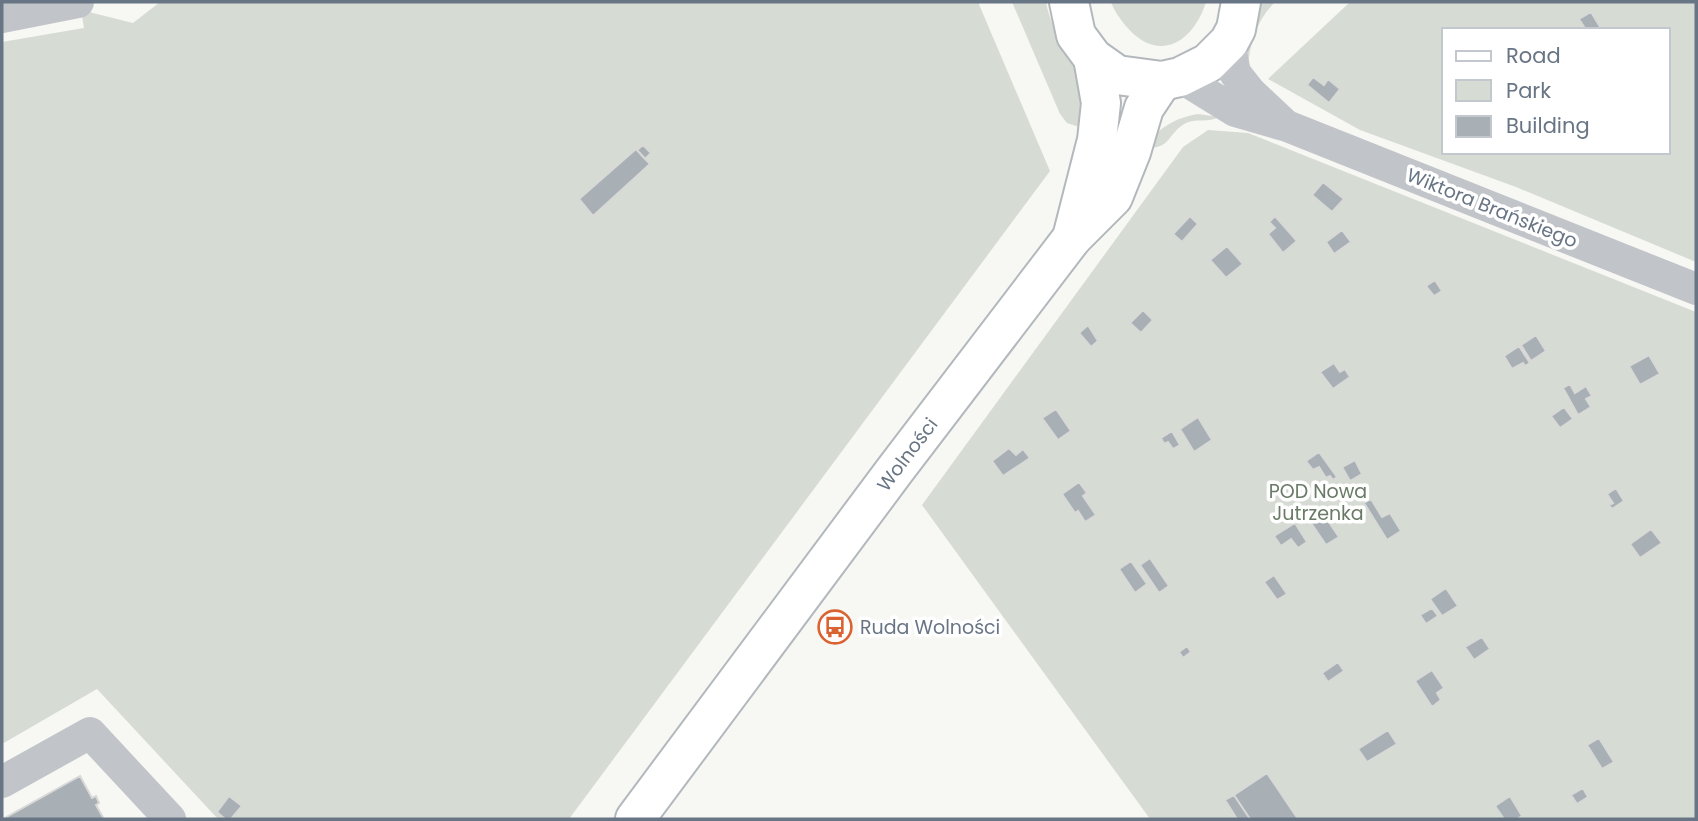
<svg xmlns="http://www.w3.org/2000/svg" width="1698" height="821" font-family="Poppins,sans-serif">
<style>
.green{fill:#d6dcd4;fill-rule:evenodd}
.building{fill:#a8afb5;stroke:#d8d9d7;stroke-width:2}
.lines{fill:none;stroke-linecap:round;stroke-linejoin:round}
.secondary-casing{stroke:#b3b8bd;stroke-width:42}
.street{stroke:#c1c4c8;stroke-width:32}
.secondary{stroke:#fff;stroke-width:38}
.labels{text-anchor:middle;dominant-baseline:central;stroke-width:7;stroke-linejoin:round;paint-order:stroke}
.street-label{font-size:19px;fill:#687584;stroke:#fff}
.park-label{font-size:19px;fill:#697b66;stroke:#fff}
.poi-label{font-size:19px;fill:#687584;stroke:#fff;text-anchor:start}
</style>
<rect width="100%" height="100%" fill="#f7f7f4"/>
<path class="green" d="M 160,2 L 978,2 L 1050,171 L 569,819 L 218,819 L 97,689 L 2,744 L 2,42 L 84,28 L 81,10 L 133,23 Z
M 1012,2 L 1046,2 C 1051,30 1067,48 1076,73 C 1083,91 1083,109 1082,128 L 1067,123 L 1060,114 Z
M 1111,2 L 1206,2 C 1193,44 1157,64 1125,25 C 1119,17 1114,11 1111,2 Z
M 1256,2 L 1275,2 C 1257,20 1250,41 1248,67 L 1242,63 Z
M 1350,2 L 1696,2 L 1696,262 L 1516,187 L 1360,130 L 1268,79 ZM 1444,30 L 1668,30 L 1668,152 L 1444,152 Z
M 1198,114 L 1219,117 C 1209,123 1197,118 1186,123 C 1167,133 1171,151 1144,147 C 1159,128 1174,118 1198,114 Z
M 1208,130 L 1248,133 L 1696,312 L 1696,819 L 1150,819 L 922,505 L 1183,147 Z"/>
<path class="building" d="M 1591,12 L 1602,30 L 1586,30 L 1579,19 Z
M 1313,77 L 1324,85 L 1328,79 L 1340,89 L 1329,103 L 1307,85 Z
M 643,145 L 651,153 L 645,159 L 637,150 Z
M 636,149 L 650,164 L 593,216 L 579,199 Z
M 1323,182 L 1344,199 L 1332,212 L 1312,195 Z
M 1190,216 L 1198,224 L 1182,242 L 1173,234 Z
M 1275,216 L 1297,241 L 1283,253 L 1268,234 L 1275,228 L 1269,222 Z
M 1342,230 L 1351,242 L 1334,254 L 1326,242 Z
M 1227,246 L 1243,264 L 1226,278 L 1210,260 Z
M 1435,280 L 1442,291 L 1434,296 L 1426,286 Z
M 1143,310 L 1153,320 L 1141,333 L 1130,323 Z
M 1088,325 L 1098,341 L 1091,347 L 1079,333 Z
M 1536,335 L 1546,351 L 1531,361 L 1521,345 Z
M 1519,346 L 1530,363 L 1525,366 L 1523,363 L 1512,369 L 1504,356 Z
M 1649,355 L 1660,374 L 1640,385 L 1629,366 Z
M 1334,363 L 1340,372 L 1345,369 L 1350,377 L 1333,389 L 1320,372 Z
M 1570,384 L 1575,393 L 1586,386 L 1592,396 L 1586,399 L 1591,407 L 1578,415 L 1563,388 Z
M 1564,407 L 1573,419 L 1560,428 L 1551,416 Z
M 1056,409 L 1071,431 L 1058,440 L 1042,418 Z
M 1198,417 L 1212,440 L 1194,452 L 1180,429 Z
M 1172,431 L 1180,445 L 1173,449 L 1168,442 L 1164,444 L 1161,438 Z
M 1009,448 L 1016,455 L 1023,449 L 1030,458 L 1003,476 L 992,461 Z
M 1319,452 L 1337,477 L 1333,480 L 1330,476 L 1326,478 L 1319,467 L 1313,470 L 1306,461 Z
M 1355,460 L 1362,474 L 1350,481 L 1342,467 Z
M 1079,482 L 1087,493 L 1083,496 L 1096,515 L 1085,522 L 1078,511 L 1075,513 L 1062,494 Z
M 1616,488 L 1624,501 L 1612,509 L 1609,505 L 1613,503 L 1607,494 Z
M 1371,499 L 1382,517 L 1390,513 L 1401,531 L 1387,540 L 1364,503 Z
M 1320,509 L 1339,537 L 1326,545 L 1307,517 Z
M 1295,523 L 1307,542 L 1298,548 L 1291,539 L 1281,546 L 1274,536 Z
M 1651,529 L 1662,543 L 1640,558 L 1630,544 Z
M 1150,558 L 1169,586 L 1159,593 L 1140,565 Z
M 1131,561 L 1147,584 L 1135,593 L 1119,569 Z
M 1274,575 L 1287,594 L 1277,600 L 1264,582 Z
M 1446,588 L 1458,606 L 1442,616 L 1430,599 Z
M 1432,608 L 1438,616 L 1426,624 L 1420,615 Z
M 1482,637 L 1490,649 L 1474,660 L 1465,647 Z
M 1187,646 L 1191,652 L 1183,658 L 1179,652 Z
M 1338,662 L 1344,671 L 1328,682 L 1322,673 Z
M 1432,670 L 1444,688 L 1437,693 L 1441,700 L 1432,707 L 1415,681 Z
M 1388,730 L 1397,744 L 1367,762 L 1358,749 Z
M 1599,738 L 1614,762 L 1602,769 L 1587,745 Z
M 1267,773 L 1298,819 L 1250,819 L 1234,795 Z
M 80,776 L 92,798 L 96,796 L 99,803 L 96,805 L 104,819 L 3,819 Z
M 1583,788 L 1588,797 L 1577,804 L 1571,795 Z
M 1234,795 L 1250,819 L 1237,819 L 1225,800 Z
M 229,796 L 242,806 L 231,819 L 225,819 L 217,812 Z
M 1510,796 L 1522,816 L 1517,819 L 1504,819 L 1495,806 Z"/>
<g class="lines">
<defs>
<g id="secondary">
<path d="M 1069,2 L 1076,35 L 1093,58 L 1117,75 L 1162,81 L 1180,77 L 1208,63 L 1229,42 L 1236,29 L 1241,2"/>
<path d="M 1072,238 L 1097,140 L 1101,103 L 1093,58"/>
<path id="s1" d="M 635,819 L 895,470 L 1072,238 L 1113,197 L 1131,152 L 1144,108 L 1162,81"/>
</g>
</defs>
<use href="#secondary" class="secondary-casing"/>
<path class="street" d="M 2,17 L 78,2
M 1229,42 L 1235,73 L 1250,92 L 1283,123
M 1180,77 L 1235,111 L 1287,126 L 1696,289
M 2,782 L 90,733 L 170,819"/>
<use href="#secondary" class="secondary"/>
</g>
<defs>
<symbol id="bus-ring" viewBox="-11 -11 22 22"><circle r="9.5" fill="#fff" stroke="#da6332" stroke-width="1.5"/><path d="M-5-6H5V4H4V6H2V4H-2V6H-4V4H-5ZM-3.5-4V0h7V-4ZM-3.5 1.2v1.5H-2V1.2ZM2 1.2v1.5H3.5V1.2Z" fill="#da6332"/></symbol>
</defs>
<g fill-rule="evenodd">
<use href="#bus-ring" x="816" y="608" width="38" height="38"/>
</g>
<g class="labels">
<g class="street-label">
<text transform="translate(1492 208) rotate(22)">Wiktora Brańskiego</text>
<text stroke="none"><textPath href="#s1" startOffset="455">Wolności</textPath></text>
</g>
<g class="park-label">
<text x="1318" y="491">POD Nowa<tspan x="1318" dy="22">Jutrzenka</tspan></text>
</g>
<g class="poi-label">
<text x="860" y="627">Ruda Wolności</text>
</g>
</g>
<rect width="1698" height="821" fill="none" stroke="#687584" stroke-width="7"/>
<rect x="1442" y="28" width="228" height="126" fill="#ffffff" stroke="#c3c8ce" stroke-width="2"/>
<rect x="1456" y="51" width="35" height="10" fill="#ffffff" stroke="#c3c8ce" stroke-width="2"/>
<text x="1506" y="63" font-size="21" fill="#687584">Road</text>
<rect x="1456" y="80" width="35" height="21" fill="#d6dcd4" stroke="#c3c8ce" stroke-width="2"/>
<text x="1506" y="98" font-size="21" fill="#687584">Park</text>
<rect x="1456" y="116" width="35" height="21" fill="#a8afb5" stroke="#c3c8ce" stroke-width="2"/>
<text x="1506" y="133" font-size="21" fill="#687584">Building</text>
</svg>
